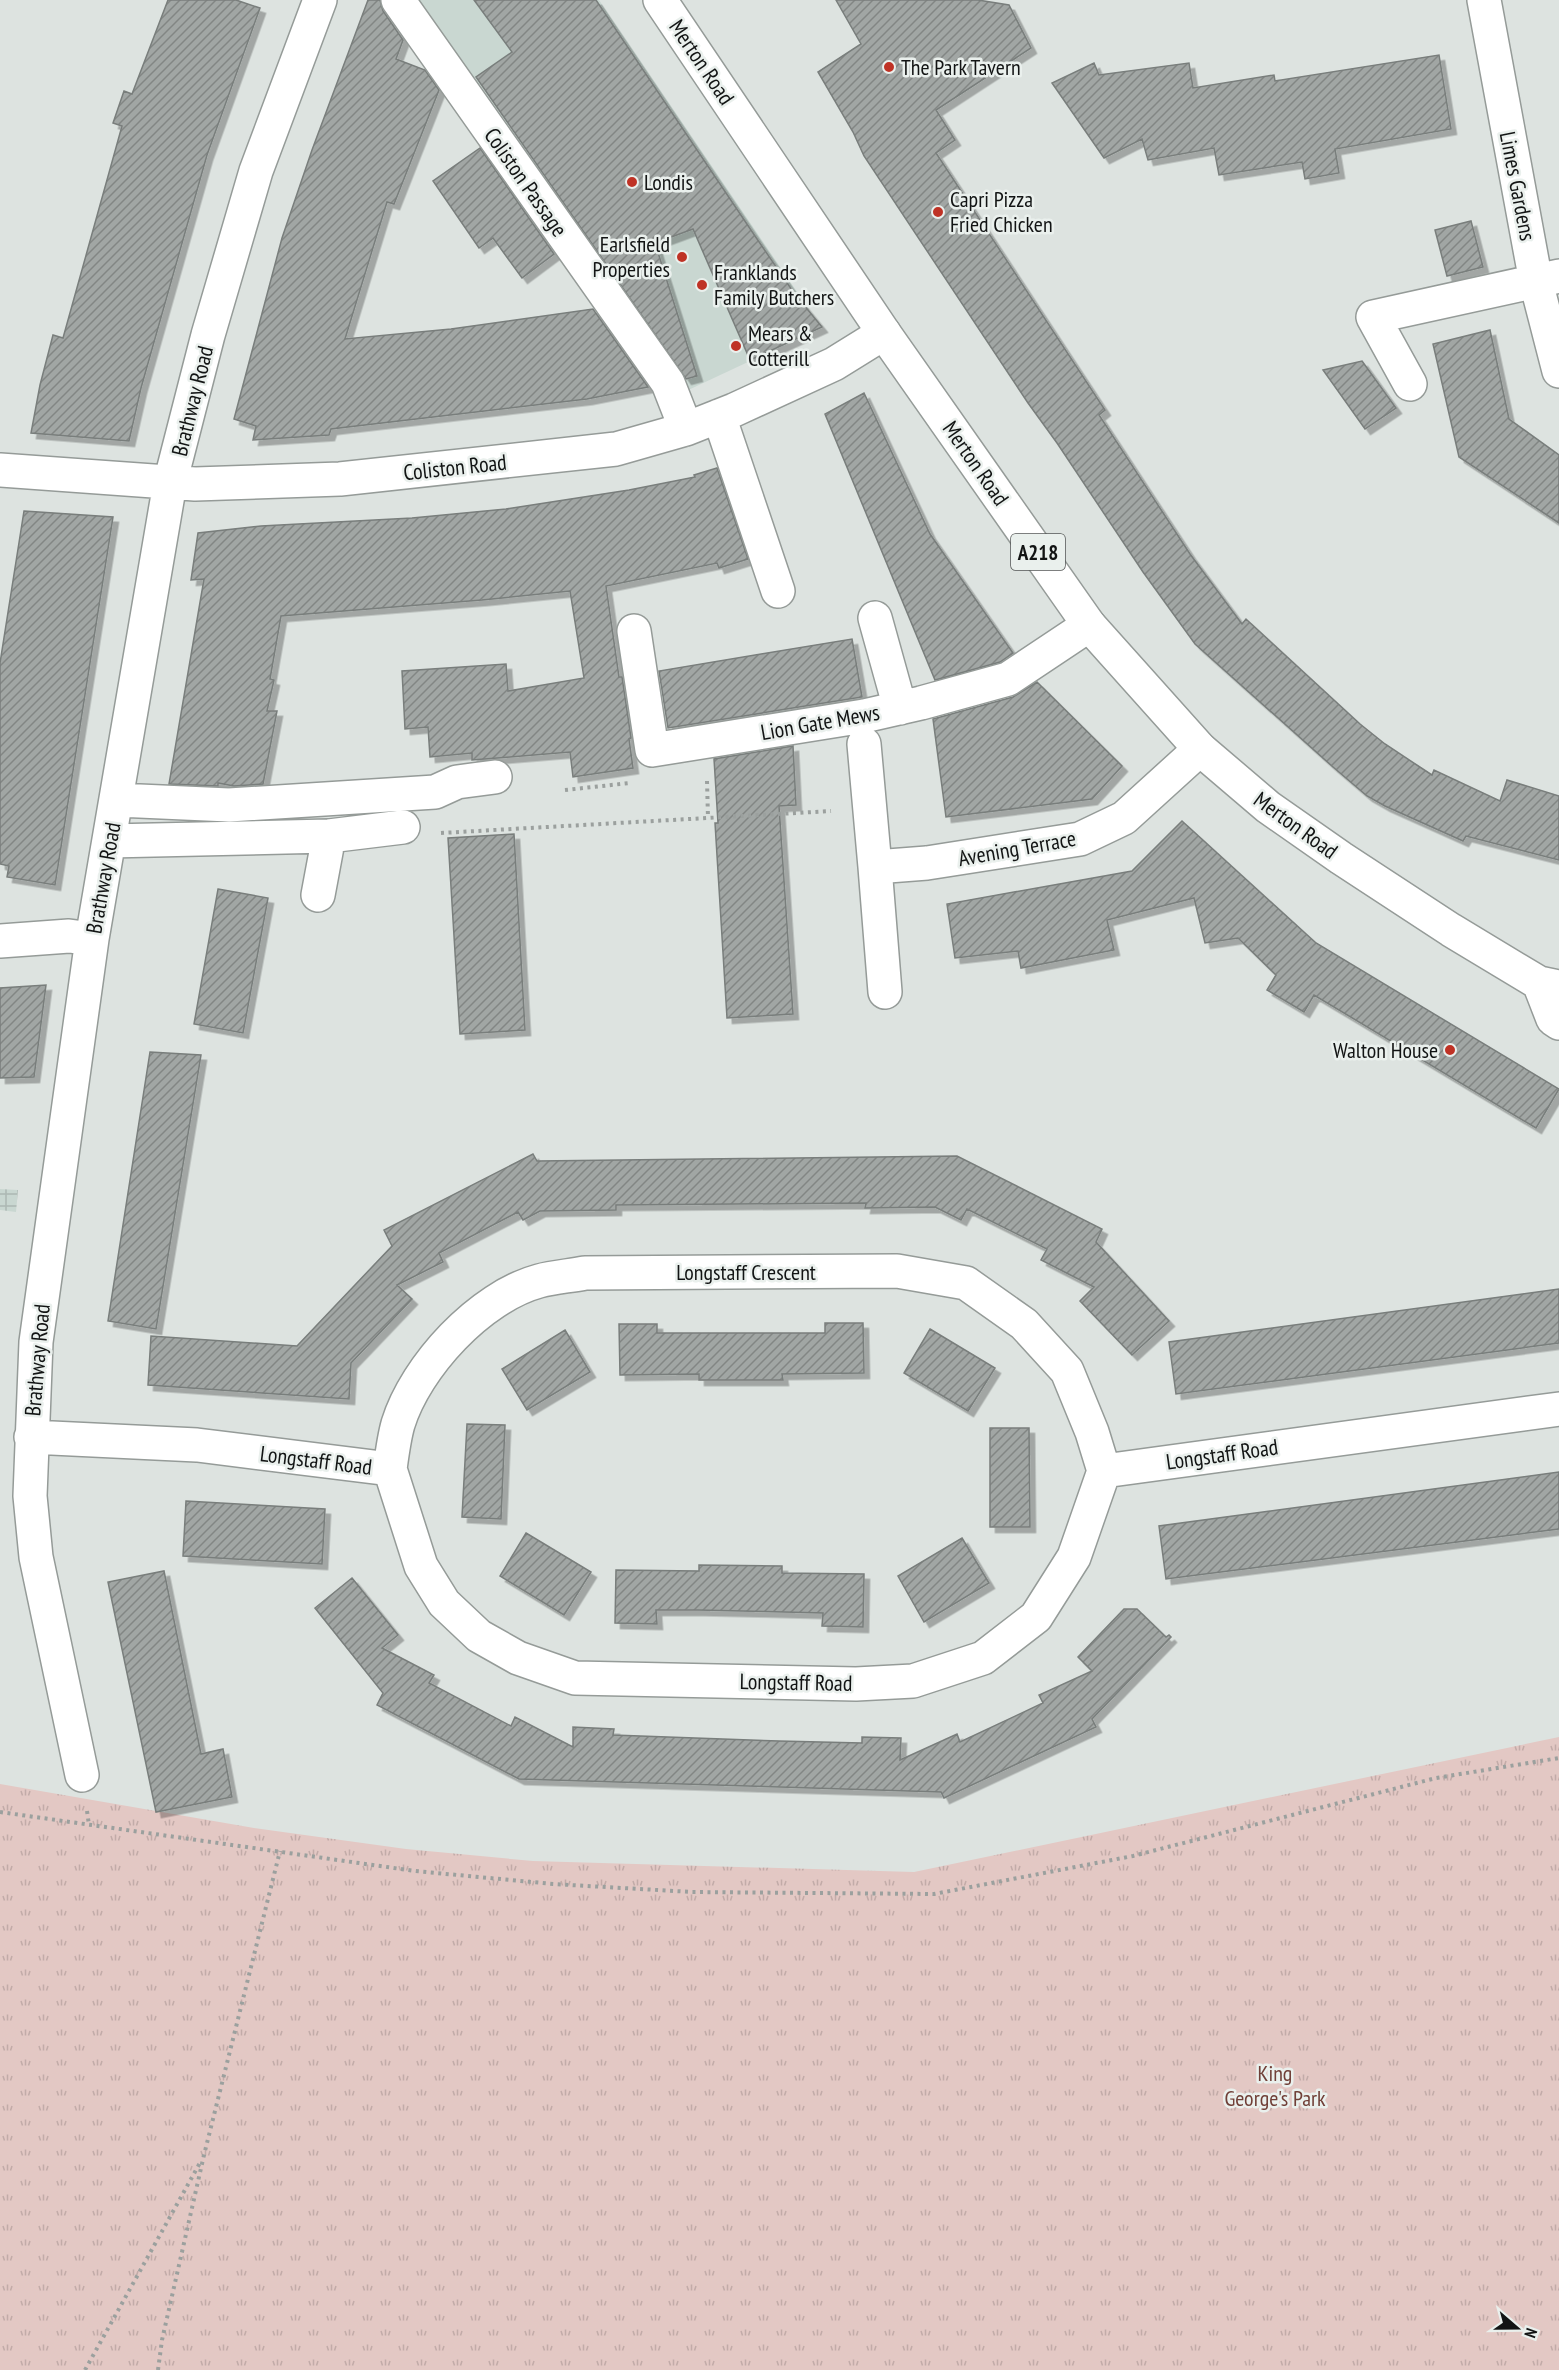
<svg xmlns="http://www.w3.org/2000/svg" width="1559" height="2370" font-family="'PT Sans Narrow',sans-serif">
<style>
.built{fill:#c9d7d1}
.industrial{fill:url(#industrial-grid)}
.park{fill:url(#park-tufts)}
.building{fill:url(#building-hatch);stroke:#797e7c;stroke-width:1.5;filter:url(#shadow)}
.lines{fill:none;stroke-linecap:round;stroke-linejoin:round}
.minor-casing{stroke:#959b98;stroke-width:36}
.major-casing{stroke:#959b98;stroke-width:36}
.path{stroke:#9ba09e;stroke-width:4;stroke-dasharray:3 4.5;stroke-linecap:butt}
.minor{stroke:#fff;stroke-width:33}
.major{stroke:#fff;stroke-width:33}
.poi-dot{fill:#bf3225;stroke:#eaf0ed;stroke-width:2}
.labels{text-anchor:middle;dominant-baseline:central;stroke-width:5;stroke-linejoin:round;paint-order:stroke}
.shield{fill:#eaf0ed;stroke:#535655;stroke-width:1.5}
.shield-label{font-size:21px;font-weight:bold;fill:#121414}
.street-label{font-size:22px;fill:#121414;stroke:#eaf0ed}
.poi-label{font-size:22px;fill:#121414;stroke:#eaf0ed;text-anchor:start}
.park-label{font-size:22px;fill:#703f37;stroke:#eaf0ed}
</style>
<defs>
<pattern id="industrial-grid" width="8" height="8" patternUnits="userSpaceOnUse" patternTransform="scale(1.5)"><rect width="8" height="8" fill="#c9d7d1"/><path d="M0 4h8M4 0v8" fill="none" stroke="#acb8b3"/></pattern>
<pattern id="park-tufts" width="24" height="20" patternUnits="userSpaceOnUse" patternTransform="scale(1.5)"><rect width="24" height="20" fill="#e3c8c4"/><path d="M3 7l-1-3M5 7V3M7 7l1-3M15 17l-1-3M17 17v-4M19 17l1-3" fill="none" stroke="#c2aba8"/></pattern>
<pattern id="building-hatch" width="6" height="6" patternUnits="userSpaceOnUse" patternTransform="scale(1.5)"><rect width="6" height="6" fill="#a1a6a4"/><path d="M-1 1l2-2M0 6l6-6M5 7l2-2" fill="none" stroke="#828684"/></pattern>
<filter id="shadow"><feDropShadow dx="5.5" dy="5.5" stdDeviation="0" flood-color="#0004"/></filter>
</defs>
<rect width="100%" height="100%" fill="#dde3e0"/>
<path class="built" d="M 415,0 L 599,0 L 816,320 L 812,332 L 684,392 Z"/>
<path class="industrial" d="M 0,1189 L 18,1190 L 16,1212 L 0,1210 Z"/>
<path class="park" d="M 1559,1737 L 1559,2370 L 0,2370 L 0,1784 L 254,1828 L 406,1849 L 533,1861 L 914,1872 Z"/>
<path class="building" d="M 168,0 L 236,0 L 260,8 L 207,155 L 141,388 L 129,441 L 31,433 L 40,385 L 53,335 L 63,338 L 122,126 L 113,123 L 124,91 L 132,94 Z
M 368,0 L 380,0 L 383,11 L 403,40 L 396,59 L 425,70 L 439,90 L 394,204 L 387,202 L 345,339 L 451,329 L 593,309 L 648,387 L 587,399 L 331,429 L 329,435 L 253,440 L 256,426 L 234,419 L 282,238 L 312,150 Z
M 474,0 L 596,0 L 755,236 L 794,293 L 822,327 L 750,360 L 693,229 L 655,243 L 697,376 L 686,379 L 476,77 L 512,52 Z
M 836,0 L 978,0 L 1009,5 L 1031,48 L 936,110 L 955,140 L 936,153 L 1105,410 L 1099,415 L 1190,554 L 1242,624 L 1246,619 L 1360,724 L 1385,744 L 1432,775 L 1434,770 L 1500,801 L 1507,780 L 1559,796 L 1559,860 L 1466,836 L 1463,841 L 1385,806 L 1367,796 L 1333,767 L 1195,644 L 1143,572 L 1057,443 L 1028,403 L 864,156 L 853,132 L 818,72 L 861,44 Z
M 1439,55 L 1451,129 L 1335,149 L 1339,173 L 1305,179 L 1302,162 L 1219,175 L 1214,148 L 1148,160 L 1142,139 L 1104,158 L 1052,83 L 1094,63 L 1099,75 L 1189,63 L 1193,88 L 1274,75 L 1275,81 Z
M 480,148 L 554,254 L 522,278 L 493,238 L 479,248 L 433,181 Z
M 1471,221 L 1483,267 L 1447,276 L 1435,230 Z
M 1490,330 L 1509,419 L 1559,455 L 1559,523 L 1459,457 L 1433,344 Z
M 1362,361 L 1396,408 L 1365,429 L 1323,370 Z
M 864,393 L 930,534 L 1013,653 L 1000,662 L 935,680 L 825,414 Z
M 717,468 L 748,559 L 719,568 L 717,563 L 606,586 L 619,677 L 622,677 L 631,738 L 629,739 L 633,768 L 573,777 L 570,752 L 472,760 L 472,753 L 430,757 L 428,727 L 405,729 L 402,671 L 506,664 L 508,691 L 584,678 L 570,591 L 482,600 L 281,616 L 270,679 L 274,680 L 267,711 L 277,711 L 263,784 L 234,786 L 218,783 L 218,786 L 169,784 L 204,579 L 191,580 L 198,533 L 261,526 L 412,518 L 506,509 L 629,490 L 695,477 L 694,475 Z
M 24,511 L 113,517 L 55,885 L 7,877 L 9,866 L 0,864 L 0,663 Z
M 852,639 L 862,697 L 668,728 L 659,671 Z
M 1037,682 L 1122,766 L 1092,799 L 946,817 L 933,719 L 1013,697 Z
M 793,746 L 796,805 L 779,806 L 793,1014 L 727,1018 L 715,823 L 718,823 L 714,759 Z
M 1182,821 L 1316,943 L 1559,1089 L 1536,1128 L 1314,995 L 1304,1012 L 1267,990 L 1276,975 L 1238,938 L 1205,943 L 1194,898 L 1107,920 L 1114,950 L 1021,968 L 1018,951 L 955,958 L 947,904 L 1132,871 Z
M 514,834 L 525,1030 L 460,1034 L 448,838 Z
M 218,889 L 268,898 L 243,1033 L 194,1024 Z
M 46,985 L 34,1077 L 0,1078 L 0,988 Z
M 150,1052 L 201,1055 L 156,1329 L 108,1321 Z
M 533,1154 L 537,1161 L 957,1156 L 1102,1229 L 1096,1242 L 1169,1321 L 1132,1355 L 1080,1301 L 1094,1287 L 1041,1260 L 1047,1249 L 967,1209 L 961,1220 L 935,1207 L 865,1208 L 866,1203 L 616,1205 L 616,1210 L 540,1211 L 523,1220 L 518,1212 L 439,1253 L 443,1262 L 397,1285 L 412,1299 L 351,1363 L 349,1399 L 148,1385 L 151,1336 L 297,1346 L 392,1246 L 384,1230 Z
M 1559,1289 L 1559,1343 L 1176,1394 L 1169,1342 Z
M 825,1323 L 863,1323 L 864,1373 L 782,1374 L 783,1380 L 699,1380 L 699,1374 L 620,1375 L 619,1324 L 657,1324 L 657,1333 L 825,1333 Z
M 930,1329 L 995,1368 L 968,1411 L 904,1373 Z
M 565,1330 L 590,1372 L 527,1410 L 502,1369 Z
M 467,1424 L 505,1425 L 501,1519 L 462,1517 Z
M 990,1428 L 1029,1428 L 1030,1527 L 990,1527 Z
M 1559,1472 L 1559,1529 L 1166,1579 L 1159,1526 Z
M 186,1501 L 325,1509 L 322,1564 L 183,1556 Z
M 526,1533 L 591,1572 L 564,1615 L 500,1576 Z
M 962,1538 L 989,1583 L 924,1622 L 898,1576 Z
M 699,1565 L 782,1566 L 782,1573 L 864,1574 L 863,1627 L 822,1626 L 823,1613 L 698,1610 L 656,1610 L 657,1624 L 615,1623 L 616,1570 L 699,1571 Z
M 164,1571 L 201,1754 L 223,1749 L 232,1797 L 156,1812 L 108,1582 Z
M 352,1578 L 398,1635 L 382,1648 L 434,1675 L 429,1683 L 511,1726 L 515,1717 L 573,1747 L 573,1727 L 614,1729 L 613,1735 L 779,1741 L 862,1743 L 862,1737 L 901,1738 L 900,1760 L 957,1734 L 960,1742 L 1043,1703 L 1039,1695 L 1092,1671 L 1078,1657 L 1124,1609 L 1137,1609 L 1166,1637 L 1169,1635 L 1171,1637 L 1092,1719 L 1096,1727 L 944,1798 L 941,1792 L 519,1779 L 377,1705 L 383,1693 L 315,1608 Z"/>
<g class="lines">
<defs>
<path id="minor" d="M 398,0 L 668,383 L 686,429
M 1484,0 L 1536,282 L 1559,371
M 1410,384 L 1373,317 L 1559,276
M 719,416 L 778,591
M 0,470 L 195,484 L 340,479 L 616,449 L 686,429 L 734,410 L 834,364 L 884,333
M 875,618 L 900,708
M 634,631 L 652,750 L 864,716 L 921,703 L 1008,679 L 1089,625
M 864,744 L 875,867
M 117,800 L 229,805 L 435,792 L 457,782 L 495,777
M 109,841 L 329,836 L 403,827
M 318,895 L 329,836
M 0,941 L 69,936 L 92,939
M 885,992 L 875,867 L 927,863 L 1080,839 L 1124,818 L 1200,749
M 31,1437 L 197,1445 L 390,1469 L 421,1566 L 444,1603 L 479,1636 L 518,1658 L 575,1678 L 856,1684 L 913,1681 L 983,1658 L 1036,1617 L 1074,1557 L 1104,1471 L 1559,1409
M 390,1469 C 392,1454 394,1438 398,1424 C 416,1366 480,1297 539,1281 C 553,1277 570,1276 585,1273 L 897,1271 L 966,1283 L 1024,1324 L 1067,1371 L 1092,1432 L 1104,1471
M 82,1775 L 36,1557 L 30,1496 L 36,1342 L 92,939 L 170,483 L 208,335 L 256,171 L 320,0"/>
<path id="major" d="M 660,0 L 884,333 L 1089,625 L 1200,749 L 1268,807 L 1341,858 L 1451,930 L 1539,983 L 1559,987
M 1539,983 L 1553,1019 L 1559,1023"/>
</defs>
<use href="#minor" class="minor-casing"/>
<use href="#major" class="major-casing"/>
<path class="path" d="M 707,781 L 708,818
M 565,790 L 630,783
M 441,833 L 831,811
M 87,1811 L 89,1825
M 0,1812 L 415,1871 L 553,1884 L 692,1892 L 934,1894 L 1133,1856 L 1436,1778 L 1559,1758
M 85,2370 L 201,2161
M 158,2370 L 162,2340 L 204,2155 L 280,1851"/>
<use href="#minor" class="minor"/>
<use href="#major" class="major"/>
</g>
<g class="poi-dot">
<circle cx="889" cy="67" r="6"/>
<circle cx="632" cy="182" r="6"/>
<circle cx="938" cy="212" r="6"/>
<circle cx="682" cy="257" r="6"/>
<circle cx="702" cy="285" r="6"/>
<circle cx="736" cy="346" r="6"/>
<circle cx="1450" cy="1050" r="6"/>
</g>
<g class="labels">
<rect class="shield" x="1011" y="534" width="54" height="36" rx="4.5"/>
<g class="shield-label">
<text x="1038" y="552">A218</text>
</g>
<g class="street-label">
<text transform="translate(702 62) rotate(56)">Merton Road</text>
<text transform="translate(526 182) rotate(55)">Coliston Passage</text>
<text transform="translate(1518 186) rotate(79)">Limes Gardens</text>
<text transform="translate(192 401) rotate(-76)">Brathway Road</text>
<text transform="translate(976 463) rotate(55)">Merton Road</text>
<text transform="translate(455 467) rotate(-6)">Coliston Road</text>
<text transform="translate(820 722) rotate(-10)">Lion Gate Mews</text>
<text transform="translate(1296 825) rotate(36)">Merton Road</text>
<text transform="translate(1017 848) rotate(-10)">Avening Terrace</text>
<text transform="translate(103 878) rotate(-80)">Brathway Road</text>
<text x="746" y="1272">Longstaff Crescent</text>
<text transform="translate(37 1360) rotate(-85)">Brathway Road</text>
<text transform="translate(1222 1454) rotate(-8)">Longstaff Road</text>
<text transform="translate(316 1460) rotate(7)">Longstaff Road</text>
<text transform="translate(796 1682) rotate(1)">Longstaff Road</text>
</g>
<g class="poi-label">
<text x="901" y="67">The Park Tavern</text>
<text x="644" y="182">Londis</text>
<text x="950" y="199">Capri Pizza<tspan x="950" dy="25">Fried Chicken</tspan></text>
<text x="670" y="244" text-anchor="end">Earlsfield<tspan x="670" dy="25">Properties</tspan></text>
<text x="714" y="272">Franklands<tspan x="714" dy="25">Family Butchers</tspan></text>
<text x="748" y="333">Mears &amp;<tspan x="748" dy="25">Cotterill</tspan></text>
<text x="1438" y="1050" text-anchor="end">Walton House</text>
</g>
<g class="park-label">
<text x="1275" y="2073">King<tspan x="1275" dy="25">George's Park</tspan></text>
</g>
</g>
<g transform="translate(1517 2328) rotate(110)" stroke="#eaf0ed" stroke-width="4.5" paint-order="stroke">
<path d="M0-4.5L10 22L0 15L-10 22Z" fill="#121414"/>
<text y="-9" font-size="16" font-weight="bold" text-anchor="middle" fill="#121414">N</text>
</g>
</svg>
